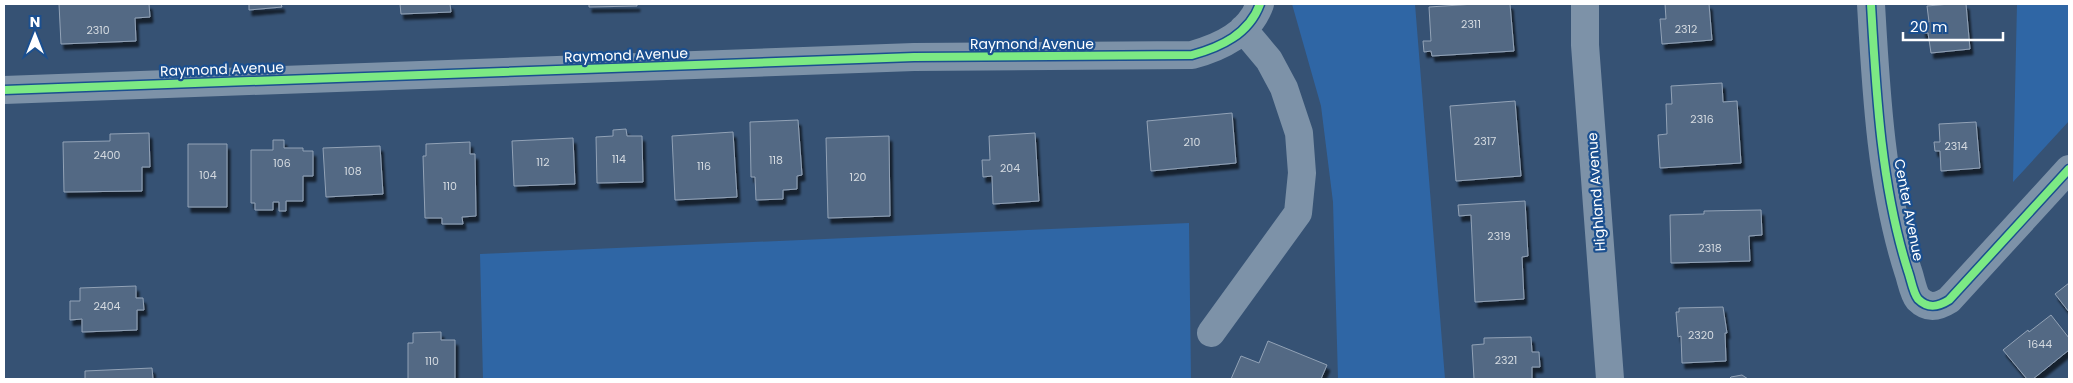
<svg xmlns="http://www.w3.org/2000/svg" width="2073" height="383" font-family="Poppins,sans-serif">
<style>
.green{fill:#2f66a5}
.building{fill:#526984;stroke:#92a2b6;filter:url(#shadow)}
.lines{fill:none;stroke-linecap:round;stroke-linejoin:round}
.minor{stroke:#7d92a8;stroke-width:28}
.cycleway-casing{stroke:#1b4f8f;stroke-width:11}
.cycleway{stroke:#7ce984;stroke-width:8}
.labels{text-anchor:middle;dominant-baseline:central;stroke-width:4.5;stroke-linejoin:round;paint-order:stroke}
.number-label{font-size:11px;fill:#d4dae0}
.street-label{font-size:14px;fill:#fff;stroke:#1b4f8f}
</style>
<defs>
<filter id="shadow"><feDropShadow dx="3" dy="5.5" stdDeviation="1" flood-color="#0009"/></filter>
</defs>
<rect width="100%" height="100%" fill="#365274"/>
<path class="green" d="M 1292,4 L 1415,4 L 1445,379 L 1338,379 L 1333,202 L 1321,106 Z
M 2017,4 L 2069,4 L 2069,121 L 2013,182 Z
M 1189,223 L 1191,379 L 483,379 L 480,254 Z"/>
<path class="building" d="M 59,4 L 149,4 L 150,17 L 135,18 L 136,41 L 61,44 Z
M 249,4 L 281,4 L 282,7 L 249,10 Z
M 400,4 L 450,4 L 451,12 L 401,14 Z
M 589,4 L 637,4 L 637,6 L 589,7 Z
M 1475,4 L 1510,4 L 1514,51 L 1432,56 L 1431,51 L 1424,52 L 1423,41 L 1431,41 L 1429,7 Z
M 1665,4 L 1709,4 L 1712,40 L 1662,44 L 1660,19 L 1666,19 Z
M 1950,4 L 1966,4 L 1970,49 L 1931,53 L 1928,33 L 1923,33 L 1922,23 L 1929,22 L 1927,6 Z
M 1722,83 L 1723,102 L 1737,101 L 1741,163 L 1660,168 L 1658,135 L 1667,134 L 1666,104 L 1672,104 L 1671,86 Z
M 1515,101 L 1521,176 L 1456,181 L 1450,106 Z
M 1232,113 L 1236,163 L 1151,171 L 1147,121 Z
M 798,120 L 802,175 L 797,176 L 797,189 L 783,190 L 783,199 L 756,200 L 755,177 L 751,177 L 750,122 Z
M 1976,122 L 1980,168 L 1941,171 L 1940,151 L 1935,151 L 1934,142 L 1940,142 L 1939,124 Z
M 626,129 L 627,136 L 642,136 L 643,182 L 597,183 L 596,137 L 613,136 L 613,130 Z
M 733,132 L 737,197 L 675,200 L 672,136 Z
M 149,133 L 150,167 L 142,167 L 142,191 L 64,192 L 63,142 L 110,141 L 110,134 Z
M 1035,133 L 1039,201 L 993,204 L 992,176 L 983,177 L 982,160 L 990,160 L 989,136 Z
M 889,136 L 890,216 L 828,218 L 826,138 Z
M 573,138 L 575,184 L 514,186 L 512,141 Z
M 273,140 L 284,140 L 284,148 L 303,148 L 303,151 L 313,151 L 313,176 L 303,176 L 303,201 L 286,201 L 286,211 L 279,211 L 279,202 L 273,202 L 273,210 L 255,210 L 255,203 L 251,203 L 251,150 L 273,150 Z
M 470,142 L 470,154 L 475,154 L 476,216 L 462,217 L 463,224 L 442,224 L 442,218 L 425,218 L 423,156 L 426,156 L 426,144 Z
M 188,144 L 227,144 L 227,207 L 188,207 Z
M 380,146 L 383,194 L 326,197 L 323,148 Z
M 1525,201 L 1528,256 L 1522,257 L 1524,299 L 1475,302 L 1471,215 L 1459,216 L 1458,205 Z
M 1761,210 L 1762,235 L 1749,236 L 1750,261 L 1671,263 L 1670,215 L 1704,214 L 1704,211 Z
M 2069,283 L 2069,312 L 2055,294 Z
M 136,286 L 136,298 L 143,298 L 144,310 L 137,310 L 137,330 L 82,332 L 82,319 L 70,320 L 70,301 L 80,301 L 80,288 Z
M 1723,307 L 1727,333 L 1725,333 L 1726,361 L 1682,363 L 1681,336 L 1678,337 L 1676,312 L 1679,312 L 1679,308 Z
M 2051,315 L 2069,338 L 2069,350 L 2033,379 L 2027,379 L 2003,350 L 2028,330 L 2029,332 Z
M 441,332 L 441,340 L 455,340 L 455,379 L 408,379 L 408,343 L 413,343 L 413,333 Z
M 1531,337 L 1532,352 L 1539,352 L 1540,367 L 1532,367 L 1532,379 L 1474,379 L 1472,345 L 1484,344 L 1484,338 Z
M 1268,341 L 1327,365 L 1321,379 L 1231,379 L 1241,356 L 1259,363 Z
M 152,368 L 153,379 L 85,379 L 85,371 Z
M 1742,375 L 1748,379 L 1729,379 L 1731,377 Z"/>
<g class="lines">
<path class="minor" d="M 1585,4 L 1585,45 L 1610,379
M 1871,4 C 1876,91 1881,187 1908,271 C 1911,279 1913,293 1918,299 C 1928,309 1938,307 1949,300 L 2069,169
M 4,90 L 914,57 L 1192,55 C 1221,47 1249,34 1260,4
M 1211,333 L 1298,213 L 1302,173 L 1299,133 L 1284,88 L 1269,60 L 1243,29"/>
<defs>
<path id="cycleway" d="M 1871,4 C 1876,91 1881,187 1908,271 C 1911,279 1913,293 1918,299 C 1928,309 1938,307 1949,300 L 2069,169
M 4,90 L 914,57 L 1192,55 C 1221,47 1249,34 1260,4"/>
</defs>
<use href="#cycleway" class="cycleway-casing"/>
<use href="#cycleway" class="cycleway"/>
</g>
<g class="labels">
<g class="number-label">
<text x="1471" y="24">2311</text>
<text x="1686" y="29">2312</text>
<text x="98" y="30">2310</text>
<text x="1702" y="119">2316</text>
<text x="1485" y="141">2317</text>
<text x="1192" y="142">210</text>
<text x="1956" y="146">2314</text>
<text x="107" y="155">2400</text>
<text x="619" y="159">114</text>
<text x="776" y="160">118</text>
<text x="543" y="162">112</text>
<text x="282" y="163">106</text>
<text x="704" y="166">116</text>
<text x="1010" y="168">204</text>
<text x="353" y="171">108</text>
<text x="208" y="175">104</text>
<text x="858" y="177">120</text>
<text x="450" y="186">110</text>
<text x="1499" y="236">2319</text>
<text x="1710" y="248">2318</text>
<text x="107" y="306">2404</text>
<text x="1701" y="335">2320</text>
<text x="2040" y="344">1644</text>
<text x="1506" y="360">2321</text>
<text x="432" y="361">110</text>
</g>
<g class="street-label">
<text x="1032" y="44">Raymond Avenue</text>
<text transform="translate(626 55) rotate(-2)">Raymond Avenue</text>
<text transform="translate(222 69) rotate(-2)">Raymond Avenue</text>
<text transform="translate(1596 192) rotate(-94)">Highland Avenue</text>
<text transform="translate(1909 210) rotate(79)">Center Avenue</text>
</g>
</g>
<rect width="2073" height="383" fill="none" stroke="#ffffff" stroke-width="10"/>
<g transform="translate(35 35)" stroke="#1b4f8f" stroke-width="4" paint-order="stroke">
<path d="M0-4L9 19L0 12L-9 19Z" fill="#ffffff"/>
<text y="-8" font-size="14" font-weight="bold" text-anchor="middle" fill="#ffffff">N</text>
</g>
<path d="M1903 32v8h100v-8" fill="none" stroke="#ffffff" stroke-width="2.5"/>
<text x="1910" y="32" font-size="15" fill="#ffffff" stroke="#1b4f8f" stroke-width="4" paint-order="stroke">20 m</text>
</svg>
